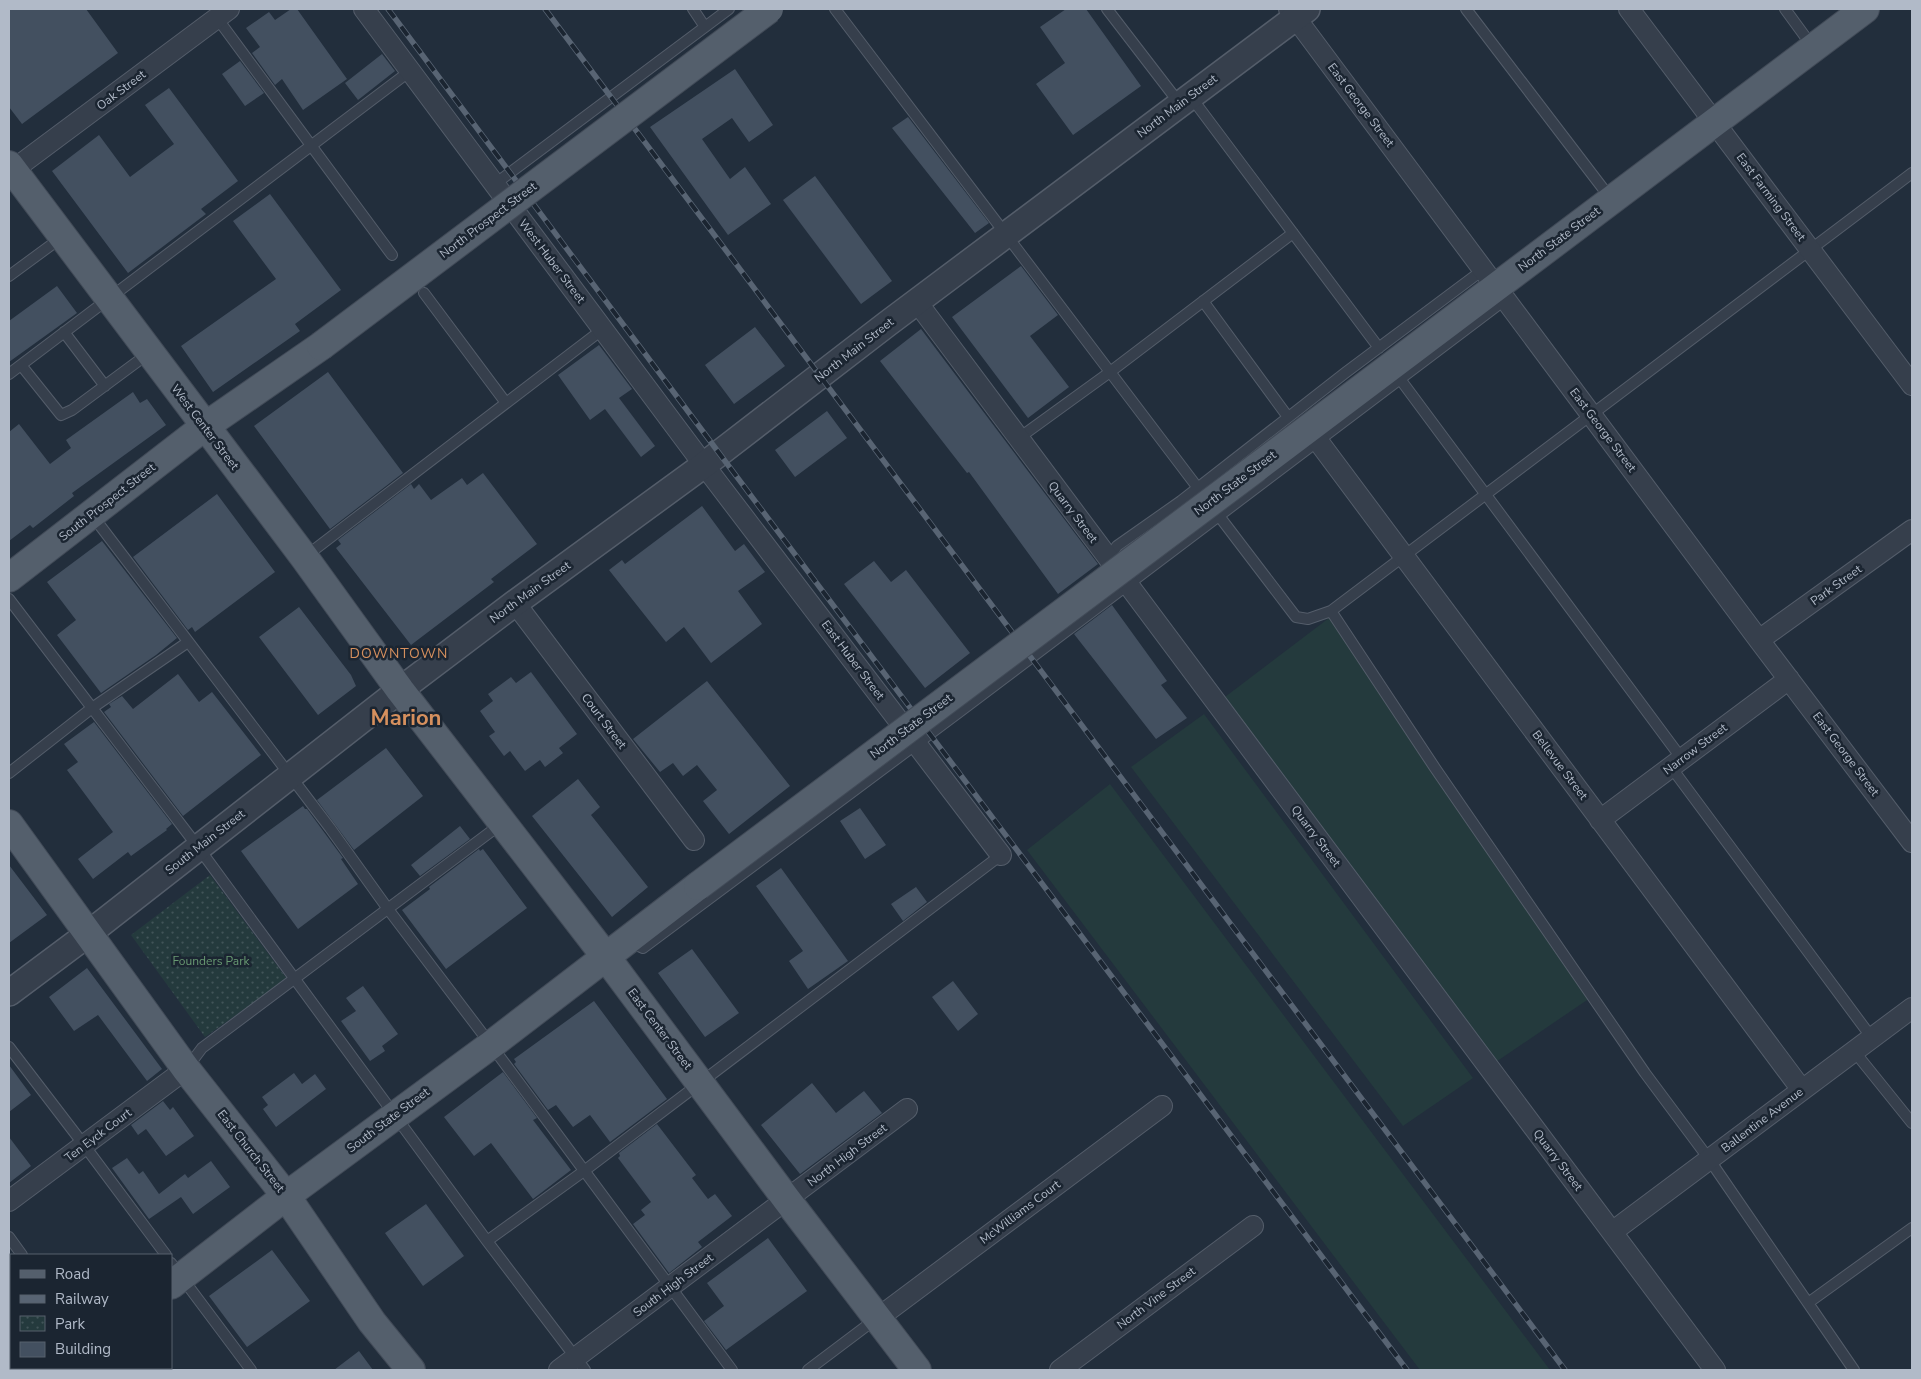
<svg xmlns="http://www.w3.org/2000/svg" width="1921" height="1379" font-family="'Nunito Sans',sans-serif">
<style>
.grass{fill:#243a3d}
.park{fill:url(#park-dots)}
.building{fill:#435060}
.lines{fill:none;stroke-linecap:round;stroke-linejoin:round}
.service-casing{stroke:#545d6a;stroke-width:12}
.minor-casing{stroke:#545d6a;stroke-width:22}
.tertiary-casing{stroke:#545d6a;stroke-width:28}
.primary-casing{stroke:#424b58;stroke-width:30}
.service{stroke:#363f4c;stroke-width:10}
.minor{stroke:#363f4c;stroke-width:20}
.tertiary{stroke:#363f4c;stroke-width:25}
.primary{stroke:#545f6c;stroke-width:28}
.rail-casing{stroke:#586473;stroke-width:5.5}
.rail{stroke:#1b2531;stroke-width:4;stroke-dasharray:11;stroke-linecap:butt}
.primary-bridge-casing{stroke:#424b58;stroke-width:30;stroke-linecap:butt}
.primary-bridge{stroke:#545f6c;stroke-width:28}
.labels{text-anchor:middle;dominant-baseline:central;stroke-width:5;stroke-linejoin:round;paint-order:stroke}
.street-label{font-size:12px;fill:#b1bac8;stroke:#1b2531}
.park-label{font-size:12px;fill:#689972;stroke:#1b2531}
.neighbourhood-label{font-size:14px;letter-spacing:1px;fill:#d6905e;stroke:#1b2531}
.town-label{font-size:22px;font-weight:bold;fill:#d6905e;stroke:#1b2531}
</style>
<defs>
<pattern id="park-dots" width="8" height="8" patternUnits="userSpaceOnUse" patternTransform="scale(1.25)"><rect width="8" height="8" fill="#243a3d"/><path d="M2 2h.1M6 6h.1" fill="none" stroke="#415458" stroke-width="1.8" stroke-linecap="round"/></pattern>
</defs>
<rect width="100%" height="100%" fill="#222e3c"/>
<path class="grass" d="M 1333,615 L 1596,994 L 1487,1068 L 1221,700 Z
M 1204,714 L 1473,1078 L 1403,1126 L 1131,767 Z
M 1110,784 L 1550,1370 L 1420,1370 L 1027,850 Z"/>
<path class="park" d="M 210,875 L 287,979 L 205,1037 L 131,935 Z"/>
<path class="building" d="M 9,9 L 86,9 L 118,53 L 22,124 L 9,107 Z
M 291,9 L 297,9 L 347,79 L 303,110 L 282,79 L 275,85 L 252,53 L 260,47 L 246,28 L 269,12 L 275,20 Z
M 1066,9 L 1086,9 L 1141,86 L 1073,135 L 1036,84 L 1065,63 L 1040,27 Z
M 382,54 L 395,71 L 358,100 L 345,83 Z
M 240,61 L 264,93 L 245,106 L 222,74 Z
M 735,69 L 773,125 L 749,142 L 732,118 L 702,139 L 730,179 L 745,167 L 771,204 L 728,235 L 650,127 Z
M 169,88 L 238,181 L 201,209 L 206,214 L 128,273 L 52,171 L 99,135 L 130,177 L 174,144 L 145,105 Z
M 908,117 L 989,223 L 975,233 L 892,128 Z
M 815,176 L 892,281 L 861,304 L 783,200 Z
M 270,194 L 341,290 L 295,324 L 300,331 L 213,392 L 181,346 L 276,279 L 233,221 Z
M 1021,266 L 1058,315 L 1030,336 L 1069,387 L 1028,418 L 952,317 Z
M 57,286 L 77,313 L 9,362 L 9,321 Z
M 755,327 L 785,366 L 734,404 L 705,365 Z
M 921,329 L 1098,564 L 1058,594 L 969,472 L 967,473 L 880,361 Z
M 599,345 L 632,389 L 619,398 L 655,446 L 641,457 L 605,409 L 590,420 L 558,375 Z
M 328,372 L 403,473 L 330,529 L 254,426 Z
M 133,392 L 140,403 L 147,399 L 166,425 L 72,493 L 74,496 L 33,528 L 30,525 L 9,541 L 9,432 L 19,424 L 50,464 L 71,448 L 66,440 Z
M 827,411 L 847,438 L 795,477 L 775,450 Z
M 483,473 L 537,544 L 491,579 L 494,582 L 411,645 L 336,548 L 341,544 L 338,540 L 411,484 L 414,489 L 419,484 L 431,500 L 462,478 L 467,485 Z
M 217,494 L 275,572 L 195,632 L 192,627 L 188,630 L 133,557 Z
M 702,506 L 735,551 L 744,544 L 765,572 L 738,591 L 762,624 L 711,663 L 684,627 L 666,642 L 609,570 L 622,560 L 625,564 Z
M 102,541 L 177,638 L 156,655 L 101,693 L 57,635 L 76,620 L 47,582 Z
M 874,561 L 891,582 L 906,570 L 970,653 L 925,688 L 844,584 Z
M 1112,605 L 1167,681 L 1161,685 L 1187,718 L 1156,739 L 1074,634 Z
M 299,607 L 351,675 L 356,686 L 318,715 L 259,637 Z
M 531,672 L 577,734 L 559,748 L 563,753 L 545,767 L 540,760 L 525,771 L 510,751 L 504,756 L 489,736 L 495,732 L 480,711 L 493,701 L 488,694 L 511,677 L 516,683 Z
M 178,674 L 199,702 L 212,692 L 261,755 L 183,816 L 104,712 L 111,707 L 109,704 L 122,696 L 133,709 Z
M 707,681 L 790,786 L 729,834 L 703,801 L 717,790 L 697,765 L 683,776 L 673,763 L 660,772 L 633,739 Z
M 94,722 L 172,824 L 166,829 L 167,830 L 131,856 L 128,852 L 93,879 L 78,859 L 113,832 L 67,770 L 78,762 L 64,744 Z
M 386,748 L 423,796 L 354,850 L 317,800 Z
M 578,779 L 600,807 L 591,815 L 648,887 L 612,917 L 532,816 Z
M 303,806 L 305,809 L 307,809 L 343,858 L 341,859 L 358,884 L 298,929 L 241,851 Z
M 860,808 L 886,845 L 865,859 L 840,821 Z
M 460,826 L 470,839 L 420,876 L 411,865 Z
M 479,849 L 480,851 L 483,849 L 527,908 L 446,969 L 402,910 L 430,889 L 429,887 Z
M 9,865 L 47,915 L 9,943 Z
M 781,868 L 848,961 L 808,989 L 789,961 L 803,951 L 756,886 Z
M 916,887 L 927,902 L 903,921 L 891,904 Z
M 692,949 L 739,1013 L 705,1037 L 658,973 Z
M 87,968 L 162,1069 L 147,1081 L 98,1015 L 74,1031 L 49,997 Z
M 953,981 L 978,1014 L 958,1031 L 932,997 Z
M 363,986 L 398,1034 L 382,1046 L 385,1051 L 370,1061 L 341,1021 L 356,1011 L 346,998 Z
M 594,1001 L 667,1099 L 610,1142 L 590,1115 L 573,1127 L 556,1105 L 548,1110 L 514,1064 L 516,1062 L 514,1059 Z
M 9,1065 L 31,1095 L 9,1112 Z
M 503,1072 L 537,1118 L 533,1120 L 571,1170 L 533,1199 L 491,1143 L 474,1156 L 444,1117 Z
M 294,1073 L 302,1084 L 315,1074 L 326,1089 L 276,1127 L 263,1109 L 268,1105 L 262,1097 Z
M 812,1083 L 836,1113 L 864,1091 L 882,1113 L 800,1174 L 761,1125 Z
M 163,1101 L 170,1110 L 173,1107 L 194,1136 L 166,1156 L 146,1129 L 138,1135 L 131,1125 Z
M 657,1124 L 696,1175 L 692,1178 L 708,1199 L 715,1194 L 732,1216 L 698,1242 L 702,1247 L 669,1273 L 633,1224 L 645,1215 L 641,1210 L 651,1202 L 618,1158 L 620,1156 L 619,1153 Z
M 9,1137 L 31,1166 L 9,1183 Z
M 127,1158 L 139,1174 L 143,1171 L 159,1194 L 185,1174 L 188,1178 L 211,1161 L 230,1187 L 193,1214 L 181,1197 L 149,1219 L 112,1168 Z
M 426,1204 L 464,1256 L 423,1286 L 385,1233 Z
M 768,1238 L 807,1291 L 726,1350 L 704,1321 L 724,1306 L 707,1283 Z
M 272,1250 L 310,1301 L 247,1347 L 209,1296 Z
M 359,1351 L 373,1370 L 334,1370 Z"/>
<g class="lines">
<defs>
<path id="service" d="M 693,9 L 705,27
M 835,9 L 1201,492
M 1107,9 L 1180,104
M 1466,9 L 1611,199
M 1785,9 L 1812,46
M 217,18 L 392,255
M 1191,97 L 1379,348
M 495,184 L 729,9
M 9,276 L 62,237
M 424,293 L 506,403
M 1203,301 L 1288,417
M 64,332 L 105,386
M 21,365 L 61,415 L 72,410 L 149,353
M 9,374 L 410,71
M 1400,379 L 1682,759
M 1019,438 L 1110,372 L 1293,233
M 1216,512 L 1296,617 L 1308,619 L 1331,611 L 1912,173
M 92,515 L 330,828 L 388,909 L 491,1045 L 732,1370
M 306,556 L 603,329
M 1107,560 L 1117,546 L 1181,501 L 1345,373 L 1484,269
M 9,599 L 198,847 L 487,1241 L 585,1370
M 1331,611 L 1435,768 L 1645,1073 L 1709,1159 L 1854,1370
M 1671,767 L 1872,1038
M 9,773 L 92,708 L 188,642
M 630,942 L 643,948 L 958,713 L 1506,299
M 9,1047 L 84,1145 L 166,1255
M 1854,1051 L 1912,1123
M 187,1068 L 202,1048 L 501,824
M 9,1237 L 22,1255
M 487,1241 L 584,1171 L 1001,855
M 171,1263 L 251,1370
M 1808,1303 L 1912,1228
M 106,1368 L 108,1370
M 808,1370 L 877,1318"/>
<path id="minor" d="M 364,9 L 704,465 L 1001,855
M 1289,9 L 1759,640 L 1912,842
M 1629,9 L 1912,385
M 13,170 L 229,9
M 917,302 L 1715,1370
M 1318,441 L 1802,1090
M 515,603 L 694,840
M 1759,640 L 1912,530
M 1600,820 L 1789,679
M 9,1201 L 186,1069
M 1612,1232 L 1912,1008
M 878,1318 L 1162,1106
M 559,1370 L 907,1109
M 1060,1370 L 1253,1226"/>
<path id="tertiary" d="M 9,993 L 88,934 L 400,690 L 515,603 L 704,465 L 887,324 L 1307,9"/>
<path id="primary" d="M 9,165 L 304,557 L 400,690 L 606,957 L 787,1200 L 917,1370
M 1256,468 L 1865,9
M 9,578 L 204,427 L 321,346
M 9,824 L 186,1069 L 286,1196 L 372,1322 L 411,1370
M 171,1285 L 286,1196 L 491,1045 L 698,886
M 54,1370 L 57,1368"/>
</defs>
<use href="#service" class="service-casing"/>
<use href="#minor" class="minor-casing"/>
<use href="#tertiary" class="tertiary-casing"/>
<use href="#primary" class="primary-casing"/>
<use href="#service" class="service"/>
<use href="#minor" class="minor"/>
<use href="#tertiary" class="tertiary"/>
<use href="#primary" class="primary"/>
<defs>
<path id="rail" d="M 388,9 L 719,453 L 1407,1370
M 545,9 L 1565,1370"/>
</defs>
<use href="#rail" class="rail-casing"/>
<use href="#rail" class="rail"/>
<defs>
<path id="primary-bridge" d="M 321,346 L 769,9
M 698,886 L 1256,468"/>
</defs>
<use href="#primary-bridge" class="primary-bridge-casing"/>
<use href="#primary-bridge" class="primary-bridge"/>
</g>
<g class="labels">
<g class="street-label">
<text transform="translate(121 90) rotate(-37)">Oak Street</text>
<text transform="translate(1361 105) rotate(53)">East George Street</text>
<text transform="translate(1177 106) rotate(-37)">North Main Street</text>
<text transform="translate(1771 197) rotate(53)">East Farming Street</text>
<text transform="translate(488 220) rotate(-37)">North Prospect Street</text>
<text transform="translate(1559 239) rotate(-37)">North State Street</text>
<text transform="translate(552 261) rotate(53)">West Huber Street</text>
<text transform="translate(854 350) rotate(-38)">North Main Street</text>
<text transform="translate(205 427) rotate(53)">West Center Street</text>
<text transform="translate(1603 430) rotate(53)">East George Street</text>
<text transform="translate(1235 483) rotate(-37)">North State Street</text>
<text transform="translate(107 502) rotate(-38)">South Prospect Street</text>
<text transform="translate(1073 512) rotate(53)">Quarry Street</text>
<text transform="translate(1836 585) rotate(-36)">Park Street</text>
<text transform="translate(530 592) rotate(-36)">North Main Street</text>
<text transform="translate(853 660) rotate(53)">East Huber Street</text>
<text transform="translate(604 721) rotate(53)">Court Street</text>
<text transform="translate(911 726) rotate(-37)">North State Street</text>
<text transform="translate(1695 749) rotate(-37)">Narrow Street</text>
<text transform="translate(1846 754) rotate(53)">East George Street</text>
<text transform="translate(1560 765) rotate(53)">Bellevue Street</text>
<text transform="translate(1316 836) rotate(53)">Quarry Street</text>
<text transform="translate(205 842) rotate(-38)">South Main Street</text>
<text transform="translate(660 1029) rotate(53)">East Center Street</text>
<text transform="translate(388 1120) rotate(-37)">South State Street</text>
<text transform="translate(1762 1120) rotate(-37)">Ballentine Avenue</text>
<text transform="translate(98 1135) rotate(-37)">Ten Eyck Court</text>
<text transform="translate(251 1151) rotate(52)">East Church Street</text>
<text transform="translate(847 1155) rotate(-37)">North High Street</text>
<text transform="translate(1558 1160) rotate(53)">Quarry Street</text>
<text transform="translate(1020 1212) rotate(-37)">McWilliams Court</text>
<text transform="translate(673 1285) rotate(-37)">South High Street</text>
<text transform="translate(1156 1298) rotate(-37)">North Vine Street</text>
</g>
<g class="park-label">
<text x="211" y="961">Founders Park</text>
</g>
<g class="neighbourhood-label">
<text x="399" y="653">DOWNTOWN</text>
</g>
<g class="town-label">
<text x="406" y="718">Marion</text>
</g>
</g>
<rect width="1921" height="1379" fill="none" stroke="#b1bac8" stroke-width="20"/>
<rect x="10" y="1254" width="162" height="115" fill="#1b2531" stroke="#57616d"/>
<rect x="20" y="1270" width="25" height="8" fill="#545f6c" stroke="#57616d"/>
<text x="55" y="1279" font-size="15" fill="#b1bac8">Road</text>
<rect x="20" y="1295" width="25" height="8" fill="#586473" stroke="#57616d"/>
<text x="55" y="1304" font-size="15" fill="#b1bac8">Railway</text>
<rect x="20" y="1316" width="25" height="15" fill="url(#park-dots)" stroke="#57616d"/>
<text x="55" y="1329" font-size="15" fill="#b1bac8">Park</text>
<rect x="20" y="1342" width="25" height="15" fill="#435060" stroke="#57616d"/>
<text x="55" y="1354" font-size="15" fill="#b1bac8">Building</text>
</svg>
